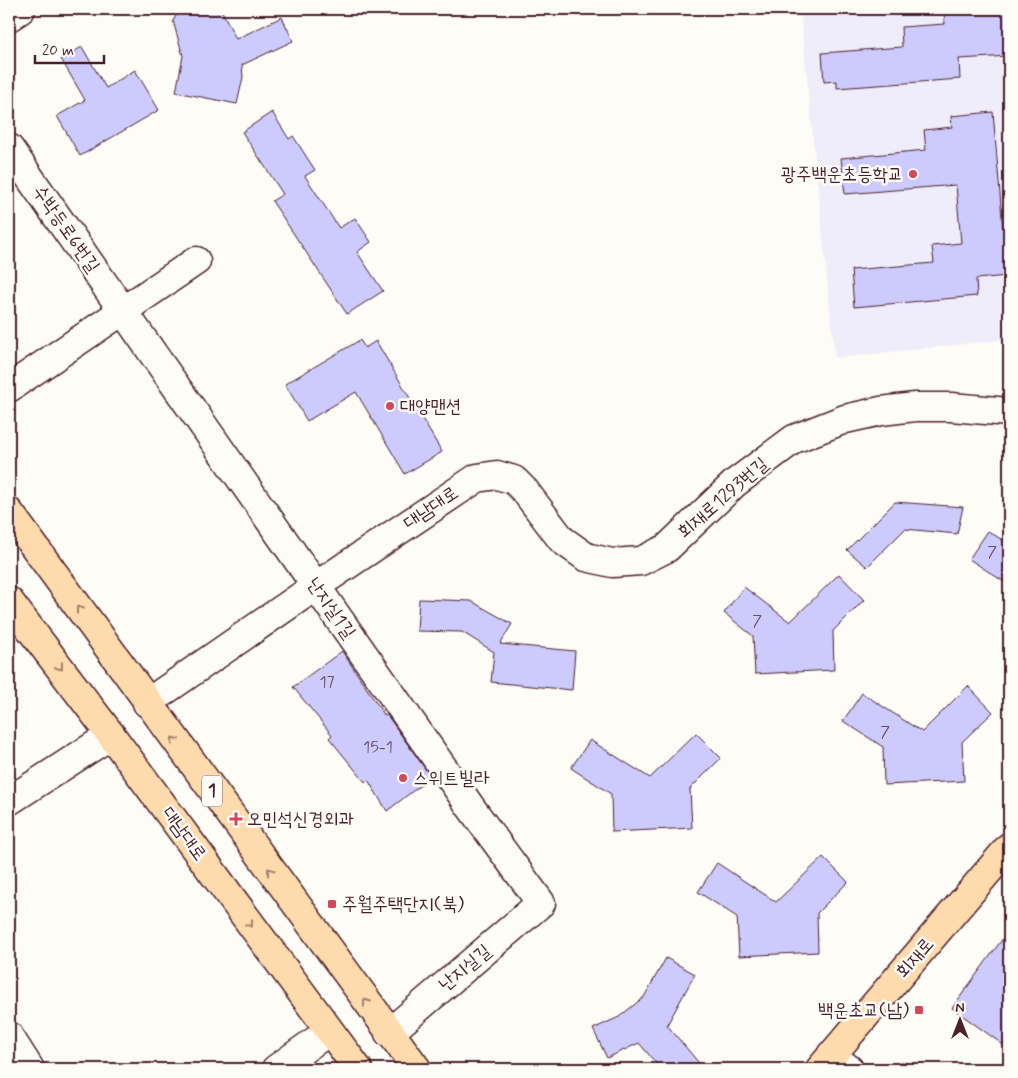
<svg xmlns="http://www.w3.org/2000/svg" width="1018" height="1078" font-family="Mynerve,'Poor Story',sans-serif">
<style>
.built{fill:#efedf9}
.building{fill:#cdcbfd;stroke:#4a1f2b}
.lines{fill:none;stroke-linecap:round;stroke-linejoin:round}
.minor-casing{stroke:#4a1f2b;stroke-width:31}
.major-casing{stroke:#4a1f2b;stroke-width:31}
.minor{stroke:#fdfcf7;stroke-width:28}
.major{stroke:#fedbac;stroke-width:28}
.oneway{stroke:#a47d6c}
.poi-dot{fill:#d1495b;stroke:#fdfcf7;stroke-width:2}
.labels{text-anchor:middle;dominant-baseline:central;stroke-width:5;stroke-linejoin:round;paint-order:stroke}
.number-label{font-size:16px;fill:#6b4a60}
.shield{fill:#fdfcf7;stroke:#806168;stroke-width:1}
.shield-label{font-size:18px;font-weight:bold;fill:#4a1f2b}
.poi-label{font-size:19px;fill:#4a1f2b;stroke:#fdfcf7;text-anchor:start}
.street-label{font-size:19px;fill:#4a1f2b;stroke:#fdfcf7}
</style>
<rect width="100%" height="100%" fill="#fdfcf7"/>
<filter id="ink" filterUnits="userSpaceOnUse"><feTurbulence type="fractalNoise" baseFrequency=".02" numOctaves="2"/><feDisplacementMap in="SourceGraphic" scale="10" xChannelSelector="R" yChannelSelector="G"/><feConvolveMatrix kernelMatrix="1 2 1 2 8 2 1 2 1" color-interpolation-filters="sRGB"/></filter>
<g filter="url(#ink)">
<path class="built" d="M 800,9 L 1009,9 L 1009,339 L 835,358 Z"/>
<path class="building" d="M 180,9 L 221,9 L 236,39 L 282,17 L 293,41 L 242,65 L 243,77 L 237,104 L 176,92 L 183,56 L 173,21 Z
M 957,9 L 1009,9 L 1009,56 L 959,59 L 960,79 L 837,88 L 837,81 L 824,82 L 822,53 L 902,47 L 901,27 L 945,24 L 944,14 L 958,13 Z
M 82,47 L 106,88 L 135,70 L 159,110 L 80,156 L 57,116 L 85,100 L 61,59 Z
M 272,112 L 289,139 L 293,136 L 315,170 L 305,176 L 339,228 L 355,218 L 371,242 L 357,252 L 383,291 L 347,314 L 272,201 L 283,194 L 242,132 Z
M 993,112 L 1007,276 L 976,279 L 977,296 L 854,307 L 851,270 L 934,263 L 932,246 L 961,243 L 956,185 L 845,194 L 841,158 L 926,150 L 924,130 L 952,127 L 951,116 Z
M 360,340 L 365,348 L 376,341 L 442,452 L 405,474 L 356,392 L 307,421 L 285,384 Z
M 895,502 L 963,507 L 957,534 L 905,529 L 867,567 L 847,550 Z
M 988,531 L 1009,544 L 1009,585 L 969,559 Z
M 839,574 L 864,600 L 833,631 L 834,670 L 755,674 L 753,636 L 724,613 L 744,587 L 790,622 Z
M 419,599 L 471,601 L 512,624 L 500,644 L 575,651 L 572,690 L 491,682 L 494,652 L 462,632 L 417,631 Z
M 342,651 L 385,716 L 387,715 L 431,777 L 387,811 L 368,780 L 365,782 L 329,738 L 332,735 L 293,687 Z
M 968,686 L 993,712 L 962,742 L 964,781 L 884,785 L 883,747 L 843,721 L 862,693 L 922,732 Z
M 696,733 L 721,758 L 690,789 L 692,828 L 612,832 L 611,794 L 571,768 L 590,740 L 650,778 Z
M 823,857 L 848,882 L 817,913 L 818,952 L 739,956 L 737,917 L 698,892 L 717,863 L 776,902 Z
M 1009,930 L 1009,1049 L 952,1008 Z
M 666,958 L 695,974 L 667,1025 L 704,1069 L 661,1069 L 639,1043 L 607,1058 L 593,1029 L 619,1017 L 644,997 Z"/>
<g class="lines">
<defs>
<path id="minor" d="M 9,17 L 21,9
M 9,148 L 472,809 L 541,903 L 389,1033
M 9,388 L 196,261
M 147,703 L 316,586 L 477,478 L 497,475 L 514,480 L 525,491 L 562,540 L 586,557 L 612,563 L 641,561 L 667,548 L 735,483 L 794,439 L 845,419 L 881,411 L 915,407 L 951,407 L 1009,412
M 9,801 L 111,735
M 9,1036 L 30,1069
M 831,1055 L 849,1069
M 276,1069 L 329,1031"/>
<path id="major" d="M 9,512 L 417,1069
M 9,601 L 111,735 L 358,1069
M 820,1069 L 1009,847"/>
</defs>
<use href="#minor" class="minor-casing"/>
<use href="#major" class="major-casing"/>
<use href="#minor" class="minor"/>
<use href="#major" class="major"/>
</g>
<defs><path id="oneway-chevron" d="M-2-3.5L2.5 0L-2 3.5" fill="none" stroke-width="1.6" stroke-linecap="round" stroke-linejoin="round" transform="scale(1.25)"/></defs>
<g class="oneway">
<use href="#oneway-chevron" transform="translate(79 609) rotate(-126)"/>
<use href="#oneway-chevron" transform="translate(60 667) rotate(53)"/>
<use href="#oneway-chevron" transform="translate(174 740) rotate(-126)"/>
<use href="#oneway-chevron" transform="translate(270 871) rotate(-126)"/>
<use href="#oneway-chevron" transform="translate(250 924) rotate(53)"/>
<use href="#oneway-chevron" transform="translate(366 1002) rotate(-126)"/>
</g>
</g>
<g class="poi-dot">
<circle cx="913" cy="174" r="5"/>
<circle cx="390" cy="406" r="5"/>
<circle cx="403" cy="778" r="5"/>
<path d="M233.5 811.5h5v5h5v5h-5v5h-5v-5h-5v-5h5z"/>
<rect x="327" y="899" width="10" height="10" rx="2.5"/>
<rect x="914" y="1005" width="10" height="10" rx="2.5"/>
</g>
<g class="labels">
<g class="number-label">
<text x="992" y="552">7</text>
<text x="757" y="621">7</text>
<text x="327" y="682">17</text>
<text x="885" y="732">7</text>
<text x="378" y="747">15-1</text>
</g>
<rect class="shield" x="202" y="775.5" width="20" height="31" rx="4"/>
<g class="shield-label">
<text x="212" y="791">1</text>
</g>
<g class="poi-label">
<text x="903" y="174" text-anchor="end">광주백운초등학교</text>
<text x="400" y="406">대양맨션</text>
<text x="413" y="778">스위트빌라</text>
<text x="247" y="819">오민석신경외과</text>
<text x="342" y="904">주월주택단지(북)</text>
<text x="909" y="1010" text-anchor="end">백운초교(남)</text>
</g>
<g class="street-label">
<text transform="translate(66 229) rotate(55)">수박등로6번길</text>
<text transform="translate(723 498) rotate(-41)">회재로1293번길</text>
<text transform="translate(431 508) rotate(-34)">대남대로</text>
<text transform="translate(331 608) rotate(55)">난지실1길</text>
<text transform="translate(184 834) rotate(54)">대남대로</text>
<text transform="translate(915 958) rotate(-49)">회재로</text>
<text transform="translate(465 968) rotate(-40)">난지실길</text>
</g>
</g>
<rect width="1018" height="1078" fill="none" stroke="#fdfcf7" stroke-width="30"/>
<rect x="15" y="15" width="988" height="1048" fill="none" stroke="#4a1f2b" stroke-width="2" filter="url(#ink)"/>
<g transform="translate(960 1020)" stroke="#fdfcf7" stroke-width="4" paint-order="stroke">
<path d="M0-4L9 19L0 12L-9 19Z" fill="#4a1f2b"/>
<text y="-8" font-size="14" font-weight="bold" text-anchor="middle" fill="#4a1f2b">N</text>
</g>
<path d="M35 55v8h69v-8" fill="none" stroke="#4a1f2b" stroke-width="2.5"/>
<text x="42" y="55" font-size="15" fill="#4a1f2b" stroke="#fdfcf7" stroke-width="4" paint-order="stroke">20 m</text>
</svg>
